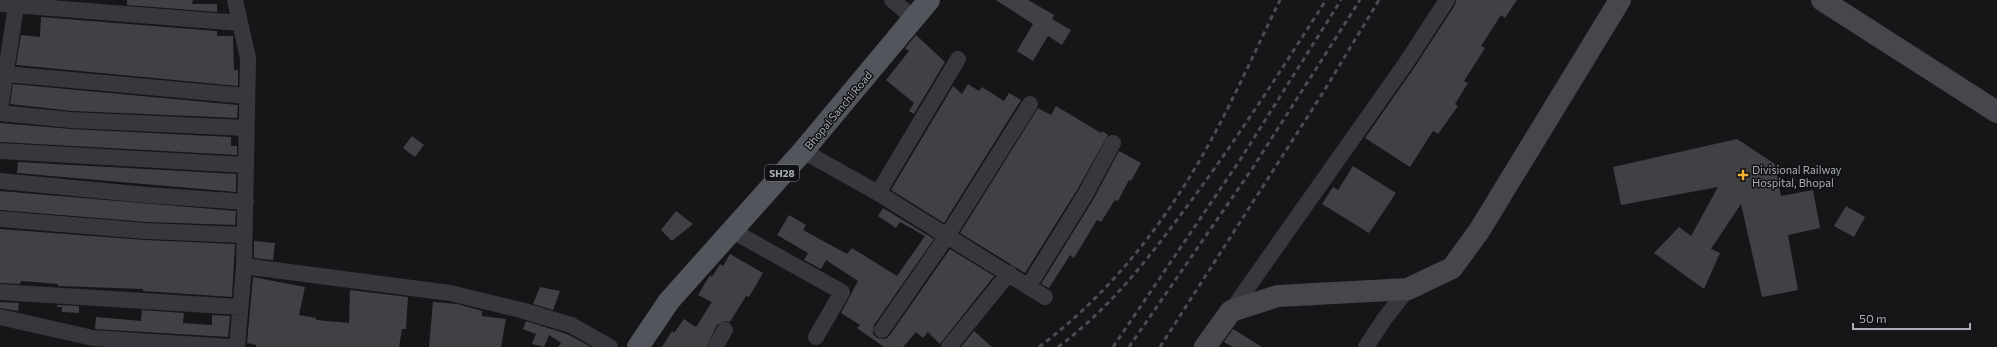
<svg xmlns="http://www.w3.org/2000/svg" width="1997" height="347" font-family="Commissioner,sans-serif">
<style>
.building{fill:#404145}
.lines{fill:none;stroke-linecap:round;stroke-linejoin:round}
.street{stroke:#37383d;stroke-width:16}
.secondary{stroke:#45474d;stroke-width:22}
.primary{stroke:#53555c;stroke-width:22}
.rail{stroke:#4a4c52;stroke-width:3;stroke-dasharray:5 4;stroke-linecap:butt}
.poi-dot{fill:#f2b134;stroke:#111113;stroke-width:1.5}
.labels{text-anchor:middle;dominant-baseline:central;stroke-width:3;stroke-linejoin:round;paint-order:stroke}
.shield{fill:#111113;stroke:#7b7e86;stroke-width:1}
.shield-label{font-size:10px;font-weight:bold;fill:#a8adb8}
.street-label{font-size:11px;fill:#a8adb8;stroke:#111113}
.poi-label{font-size:11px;fill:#a8adb8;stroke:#111113;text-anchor:start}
</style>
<rect width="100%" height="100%" fill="#161618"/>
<path class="building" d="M 127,0 L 193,0 L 192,4 L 217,4 L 217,12 L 127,5 Z
M 996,0 L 1028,0 L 1054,15 L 1052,19 L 1071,30 L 1062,45 L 1048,36 L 1033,61 L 1017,51 L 1033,24 Z
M 1456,0 L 1517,0 L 1505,18 L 1501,15 L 1481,46 L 1485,48 L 1464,81 L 1468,83 L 1455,104 L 1458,106 L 1438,134 L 1433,131 L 1410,167 L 1365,138 L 1414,68 L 1455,5 Z
M 41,17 L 217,31 L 217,36 L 233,36 L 234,70 L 238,70 L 238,86 L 16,65 L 21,35 L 40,37 Z
M 916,35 L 945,62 L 914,114 L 909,111 L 914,103 L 886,80 L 909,51 L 905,48 Z
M 13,84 L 238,105 L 237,118 L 72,111 L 10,104 Z
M 968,84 L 979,91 L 982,87 L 1004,101 L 1009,93 L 1021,100 L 944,223 L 891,190 L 953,86 L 962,94 Z
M 1056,106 L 1101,133 L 1102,131 L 1108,135 L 1077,190 L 1025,273 L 960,233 L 1038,108 L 1051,115 Z
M 0,123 L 71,129 L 231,137 L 231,146 L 237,146 L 237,155 L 0,142 Z
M 412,136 L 424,145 L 415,157 L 403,148 Z
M 1737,139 L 1775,164 L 1781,196 L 1813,190 L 1820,228 L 1788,235 L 1798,290 L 1762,297 L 1741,204 L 1711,249 L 1720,253 L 1704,289 L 1654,253 L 1679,227 L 1691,236 L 1718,187 L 1621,205 L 1613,167 Z
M 1119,151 L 1141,163 L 1131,181 L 1129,180 L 1118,201 L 1115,200 L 1101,222 L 1097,220 L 1074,258 L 1070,255 L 1049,288 L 1041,284 L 1093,200 Z
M 18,162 L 236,174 L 236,192 L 17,173 Z
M 1353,166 L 1396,193 L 1369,233 L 1322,204 L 1333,187 L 1338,190 Z
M 0,191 L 236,211 L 235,225 L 147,222 L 0,210 Z
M 1846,206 L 1865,217 L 1854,237 L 1834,226 Z
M 883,208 L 934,239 L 874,325 L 873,334 L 877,338 L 886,339 L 890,335 L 950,249 L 994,276 L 940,344 L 928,332 L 923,338 L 916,332 L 903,347 L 884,347 L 857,328 L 860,325 L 841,313 L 858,281 L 826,260 L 821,269 L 804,260 L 808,253 L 777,235 L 789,215 L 806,225 L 803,230 L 847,254 L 852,248 L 897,276 L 925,236 L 900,222 L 896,228 L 878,216 Z
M 676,211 L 693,224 L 672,241 L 661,230 Z
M 0,229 L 145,240 L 235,244 L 232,297 L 143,291 L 143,289 L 58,286 L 58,284 L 21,281 L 20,284 L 0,283 Z
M 254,241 L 275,243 L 273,260 L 254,258 Z
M 730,254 L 763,273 L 749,297 L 746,296 L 730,322 L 725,321 L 717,325 L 706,347 L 662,347 L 672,331 L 674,333 L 684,319 L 696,327 L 712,302 L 698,295 L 710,275 L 712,277 L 720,264 L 723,266 Z
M 253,277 L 305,287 L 299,315 L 316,318 L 316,320 L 349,323 L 350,290 L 408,297 L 406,329 L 402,329 L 399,347 L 256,347 L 256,345 L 247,343 Z
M 540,287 L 560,291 L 553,310 L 533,304 Z
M 0,302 L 19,303 L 18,311 L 0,308 Z
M 433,302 L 457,304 L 482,311 L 482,316 L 506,319 L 501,347 L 429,347 Z
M 57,305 L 79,306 L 79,313 L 62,312 L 62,307 L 57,307 Z
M 142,310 L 184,313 L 183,323 L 212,325 L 212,315 L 230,316 L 228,337 L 95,329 L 96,317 L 141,321 Z
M 526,321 L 567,334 L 591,347 L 558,347 L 561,343 L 549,335 L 544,347 L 532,344 L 536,334 L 523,329 Z
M 1233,329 L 1262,347 L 1233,347 L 1224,342 Z
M 974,331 L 992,347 L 961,347 Z"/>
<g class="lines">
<path class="street" d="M 235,0 L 248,58 L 244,266 L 237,347
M 892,0 L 915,19
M 0,4 L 240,23
M 6,74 L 247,96
M 0,109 L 17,0
M 0,113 L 71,120 L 246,128
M 0,151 L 245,165
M 803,151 L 878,193 L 1045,297
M 0,181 L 147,195 L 246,202
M 878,193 L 958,59
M 0,219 L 146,231 L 244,235
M 731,230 L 842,292 L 816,337
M 244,266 L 450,293 L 521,310 L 571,325 L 610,347
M 1028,287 L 1085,195 L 1113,143
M 0,292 L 240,307
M 1231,311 L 1406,63 L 1447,0
M 0,317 L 93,338 L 231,347
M 882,330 L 947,236 L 1030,104
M 715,347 L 725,330
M 949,347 L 1009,273
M 1366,347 L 1385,318 L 1408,289"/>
<path class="secondary" d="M 1822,0 L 1997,112
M 1205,347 L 1231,311 L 1278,296 L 1408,289 L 1452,268 L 1479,231 L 1620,0"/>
<path class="primary" d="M 638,347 L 669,301 L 803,151 L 929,0"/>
<path class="rail" d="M 1039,347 C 1099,302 1150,242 1189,178 C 1224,122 1251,59 1280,0
M 1058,347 C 1104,313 1142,267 1176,221 C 1230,150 1278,75 1326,0
M 1113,347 L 1240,160 L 1341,0
M 1129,347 L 1252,169 L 1360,0
M 1160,347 L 1324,91 L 1379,0"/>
</g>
<path class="poi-dot" d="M1741 169h4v4h4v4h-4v4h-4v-4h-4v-4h4z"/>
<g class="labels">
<rect class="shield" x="765" y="165" width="34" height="16" rx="3"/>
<g class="shield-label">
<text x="782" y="173">SH28</text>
</g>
<g class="street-label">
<text transform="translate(838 110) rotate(-50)">Bhopal Sanchi Road</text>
</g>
<g class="poi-label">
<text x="1752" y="169">Divisional Railway<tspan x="1752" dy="13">Hospital, Bhopal</tspan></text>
</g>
</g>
<path d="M1853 323v6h117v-6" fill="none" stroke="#a8adb8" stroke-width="2"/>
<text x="1859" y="323" font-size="12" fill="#a8adb8" stroke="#111113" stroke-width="3" paint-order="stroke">50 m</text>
</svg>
